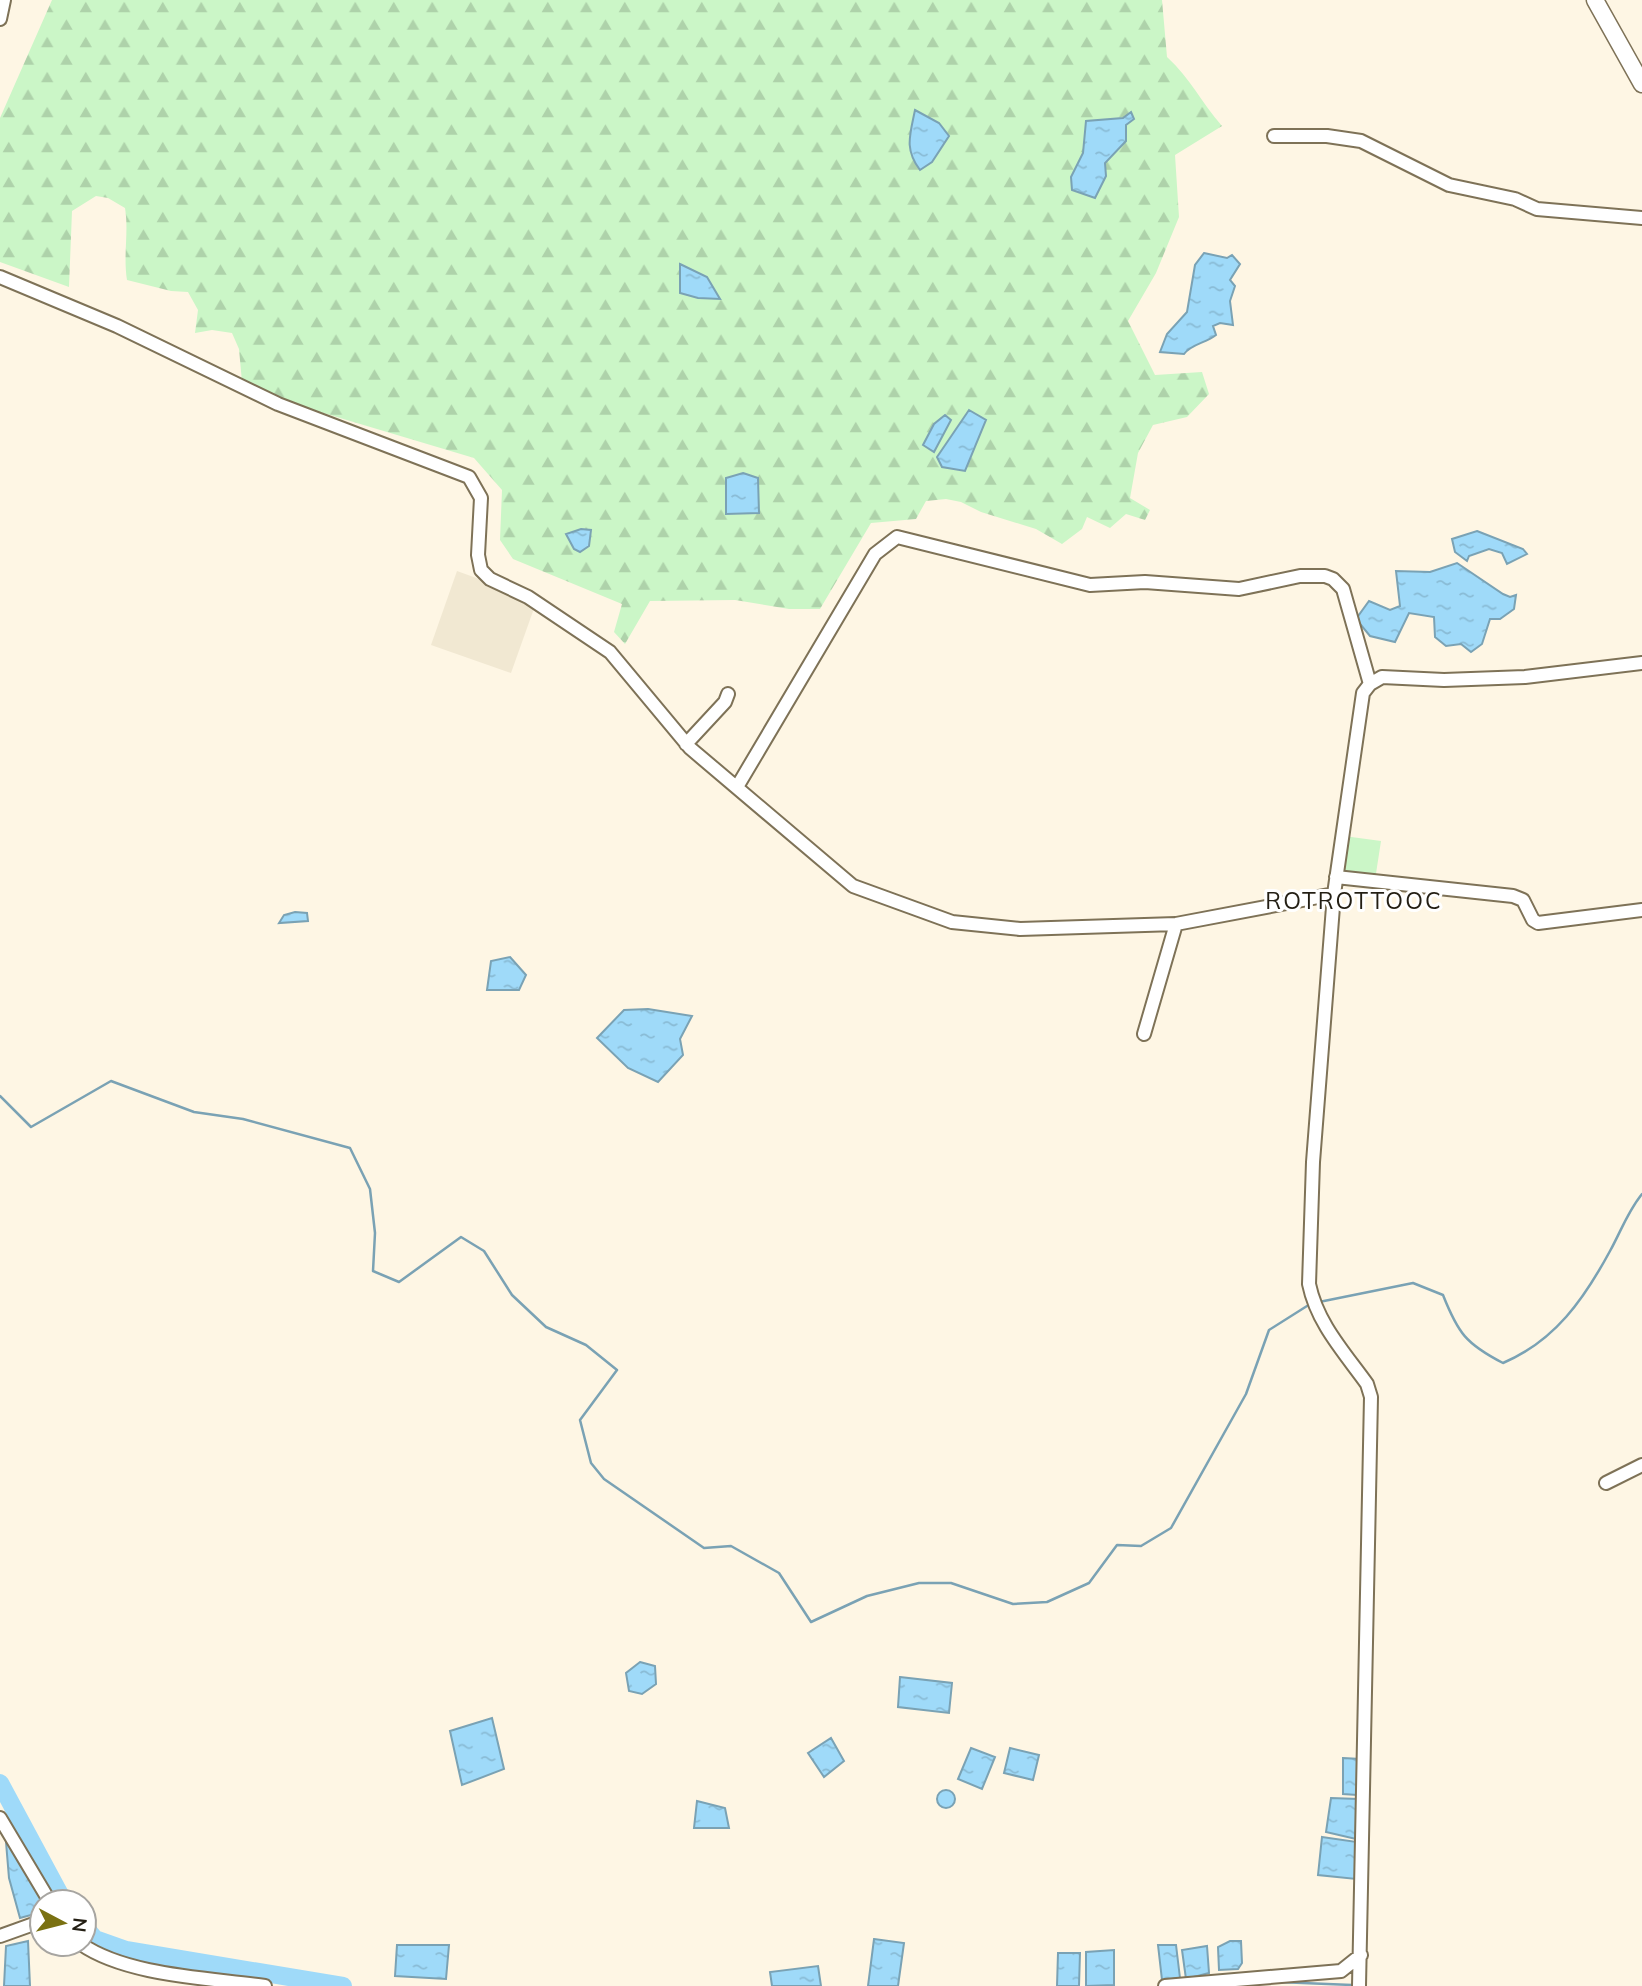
<svg xmlns="http://www.w3.org/2000/svg" width="1642" height="1986" font-family="Mulish,sans-serif">
<style>
.education{fill:#f1e8d2}
.forest{fill:url(#forest-firs)}
.park{fill:#cbf6c7}
.water{fill:url(#water-ripples);stroke:#7aa2b4;stroke-width:2}
.lines{fill:none;stroke-linecap:round;stroke-linejoin:round}
.stream{stroke:#7aa2b4;stroke-width:2.5}
.river{stroke:#9fdaf9;stroke-width:18}
.minor-casing{stroke:#7e7257;stroke-width:16}
.secondary-casing{stroke:#7e7257;stroke-width:19}
.minor{stroke:#fff;stroke-width:12}
.secondary{stroke:#fff;stroke-width:16}
.labels{text-anchor:middle;dominant-baseline:central;stroke-width:6;stroke-linejoin:round;paint-order:stroke}
.quarter-label{font-size:23px;letter-spacing:2px;fill:#231e13;stroke:#fff}
</style>
<defs>
<pattern id="forest-firs" width="22" height="20" patternUnits="userSpaceOnUse" patternTransform="scale(1.75)"><rect width="22" height="20" fill="#cbf6c7"/><path d="M5 1l3.5 6h-7zM16 11l3.5 6h-7z" fill="#aed2aa"/></pattern>
<pattern id="water-ripples" width="26" height="14" patternUnits="userSpaceOnUse" patternTransform="scale(1.75)"><rect width="26" height="14" fill="#9fdaf9"/><path d="M2 4q2-2 4 0t4 0M15 11q2-2 4 0t4 0" fill="none" stroke="#89bbd5"/></pattern>
</defs>
<rect width="100%" height="100%" fill="#fef6e4"/>
<path class="education" d="M 457,571 L 537,600 L 511,673 L 431,645 Z"/>
<path class="forest" d="M 52,0 L 1162,0 L 1167,57 C 1191,79 1201,102 1222,126 L 1175,155 L 1179,217 L 1156,273 L 1128,321 L 1155,375 L 1202,372 L 1209,394 L 1187,417 L 1153,425 L 1138,453 L 1130,498 L 1150,510 L 1145,520 L 1126,514 L 1110,528 L 1087,517 L 1082,529 L 1062,544 L 1036,529 L 981,512 L 961,502 L 946,499 L 926,501 L 916,519 L 871,523 L 820,609 L 789,609 L 735,600 L 650,601 L 625,644 L 614,632 L 622,604 L 513,559 L 500,540 L 502,490 L 474,458 L 300,406 L 242,382 L 239,349 L 232,333 L 212,330 L 195,333 L 198,310 L 188,292 L 171,291 L 127,280 C 123,255 129,232 125,208 L 108,198 L 96,196 L 72,211 L 69,287 L 0,262 L 0,118 Z"/>
<path class="park" d="M 1344,836 L 1381,841 L 1375,880 L 1338,876 Z"/>
<path class="water" d="M 915,110 L 939,123 L 949,136 L 932,162 L 920,170 C 904,149 910,135 915,110 Z
M 1131,112 L 1134,119 L 1126,125 L 1126,141 L 1105,163 L 1106,176 L 1095,198 L 1072,190 L 1071,177 L 1083,153 L 1086,121 L 1123,118 Z
M 1204,253 L 1227,258 L 1232,255 L 1240,264 L 1230,280 L 1235,286 L 1230,301 L 1233,325 L 1220,323 L 1213,326 L 1216,335 C 1206,343 1191,344 1184,354 L 1160,352 L 1167,334 L 1187,312 L 1195,265 Z
M 680,264 L 707,277 L 720,299 L 698,298 L 680,293 Z
M 969,410 L 986,420 L 965,471 L 942,467 L 937,457 Z
M 945,415 L 951,420 L 934,452 L 923,445 L 934,424 Z
M 743,473 L 758,478 L 759,513 L 726,514 L 726,478 Z
M 581,529 L 591,530 L 589,546 L 580,552 L 574,549 L 566,534 Z
M 1477,531 L 1523,549 L 1527,554 L 1507,564 L 1502,553 L 1489,549 L 1469,556 L 1467,561 L 1455,552 L 1452,539 Z
M 1457,563 L 1503,594 L 1510,597 L 1516,595 L 1514,609 L 1500,619 L 1490,619 L 1482,644 L 1471,652 L 1461,644 L 1446,646 L 1435,637 L 1434,617 L 1409,613 L 1395,642 L 1370,636 L 1356,619 L 1369,601 L 1390,610 L 1400,606 L 1396,571 L 1430,572 Z
M 295,912 L 307,913 L 308,921 L 279,923 L 284,915 Z
M 510,957 L 526,975 L 519,990 L 487,990 L 491,961 Z
M 648,1009 L 692,1016 L 680,1039 L 683,1055 L 658,1082 L 628,1068 L 597,1038 L 624,1010 Z
M 640,1662 L 655,1666 L 656,1684 L 642,1694 L 629,1691 L 626,1673 Z
M 900,1677 L 952,1683 L 949,1713 L 898,1707 Z
M 492,1718 L 504,1769 L 462,1785 L 450,1731 Z
M 831,1738 L 844,1761 L 824,1777 L 808,1753 Z
M 971,1748 L 995,1757 L 982,1789 L 958,1779 Z
M 1010,1748 L 1039,1755 L 1033,1780 L 1004,1773 Z
M 1343,1758 L 1360,1759 L 1357,1795 L 1343,1794 Z
M937 1799a9 9 0 1 1 18 0a9 9 0 1 1-18 0Z
M 1331,1798 L 1358,1799 L 1356,1839 L 1326,1832 Z
M 697,1801 L 725,1808 L 729,1828 L 694,1828 Z
M 1322,1837 L 1357,1842 L 1356,1879 L 1318,1875 Z
M 9,1838 L 45,1902 L 42,1902 L 42,1912 L 20,1918 L 9,1878 L 6,1842 Z
M 874,1939 L 904,1943 L 898,1986 L 868,1986 Z
M 28,1941 L 30,1986 L 4,1986 L 6,1946 Z
M 1230,1941 L 1241,1941 L 1242,1963 L 1238,1969 L 1219,1970 L 1218,1947 Z
M 397,1945 L 449,1945 L 446,1979 L 395,1976 Z
M 1158,1945 L 1176,1945 L 1180,1978 L 1162,1980 Z
M 1207,1946 L 1209,1973 L 1186,1979 L 1182,1950 Z
M 1114,1950 L 1114,1985 L 1086,1986 L 1086,1952 Z
M 1058,1953 L 1080,1953 L 1079,1986 L 1057,1986 Z
M 818,1966 L 821,1986 L 772,1986 L 770,1972 Z"/>
<g class="lines">
<path class="stream" d="M 0,1096 L 31,1127 L 111,1081 L 194,1112 L 243,1119 L 350,1148 L 370,1189 L 375,1233 L 373,1271 L 399,1282 L 461,1237 L 484,1251 L 512,1295 L 546,1327 L 586,1345 L 617,1370 L 580,1420 L 591,1463 L 604,1479 L 704,1548 L 731,1546 L 779,1573 L 811,1622 L 867,1596 L 919,1583 L 951,1583 L 1013,1604 L 1047,1602 L 1089,1583 L 1117,1545 L 1141,1546 L 1171,1528 L 1246,1394 L 1269,1330 L 1307,1306
M 1319,1302 L 1413,1283 L 1443,1295 C 1458,1333 1466,1344 1503,1363 C 1555,1341 1584,1299 1610,1251 C 1621,1231 1628,1211 1642,1194
M 1278,1982 L 1352,1985"/>
<path class="river" d="M 0,1783 L 64,1902
M 84,1926 L 95,1939 L 126,1950 L 343,1986"/>
<defs>
<path id="minor" d="M 0,19 L 4,0
M 1274,136 L 1327,136 L 1361,141 L 1449,185 L 1515,199 L 1537,209 L 1642,218
M 0,277 L 117,326 L 278,404 L 469,477 L 481,498 L 478,555 L 481,570 L 490,579 L 528,597 L 610,652 L 690,748 L 853,886 L 952,922 L 1020,929 L 1176,924 L 1334,894
M 686,744 L 725,702 L 728,694
M 737,787 L 875,554 L 897,537 L 1090,585 L 1145,582 L 1239,589 L 1300,576 L 1325,576 L 1333,579 L 1343,589 L 1370,684
M 1336,877 L 1513,896 L 1523,900 L 1533,920 L 1538,923 L 1642,910
M 1144,1034 L 1176,924
M 1606,1483 L 1642,1465
M 0,1818 L 50,1902
M 0,1936 L 42,1921
M 81,1944 C 127,1976 210,1978 265,1986
M 1165,1986 L 1341,1971 L 1361,1955
M 1359,1986 L 1371,1397 L 1367,1384 C 1344,1352 1317,1323 1309,1284 L 1313,1162 L 1334,894 L 1363,693 L 1370,684 L 1382,677 L 1444,680 L 1525,677 L 1642,663"/>
<path id="secondary" d="M 1595,0 L 1642,84"/>
</defs>
<use href="#minor" class="minor-casing"/>
<use href="#secondary" class="secondary-casing"/>
<use href="#minor" class="minor"/>
<use href="#secondary" class="secondary"/>
</g>
<g class="labels">
<g class="quarter-label">
<text x="1354" y="900">ROTROTTOOC</text>
</g>
</g>
<g transform="translate(63 1923) rotate(97)"><circle r="33" fill="#ffffff" stroke="#a7a5a1" stroke-width="2"/>
<path d="M0-5L12 26L0 18L-12 26Z" fill="#7a7112"/>
<text y="-10" font-size="19" font-weight="bold" text-anchor="middle" fill="#231e13">N</text>
</g>
</svg>
